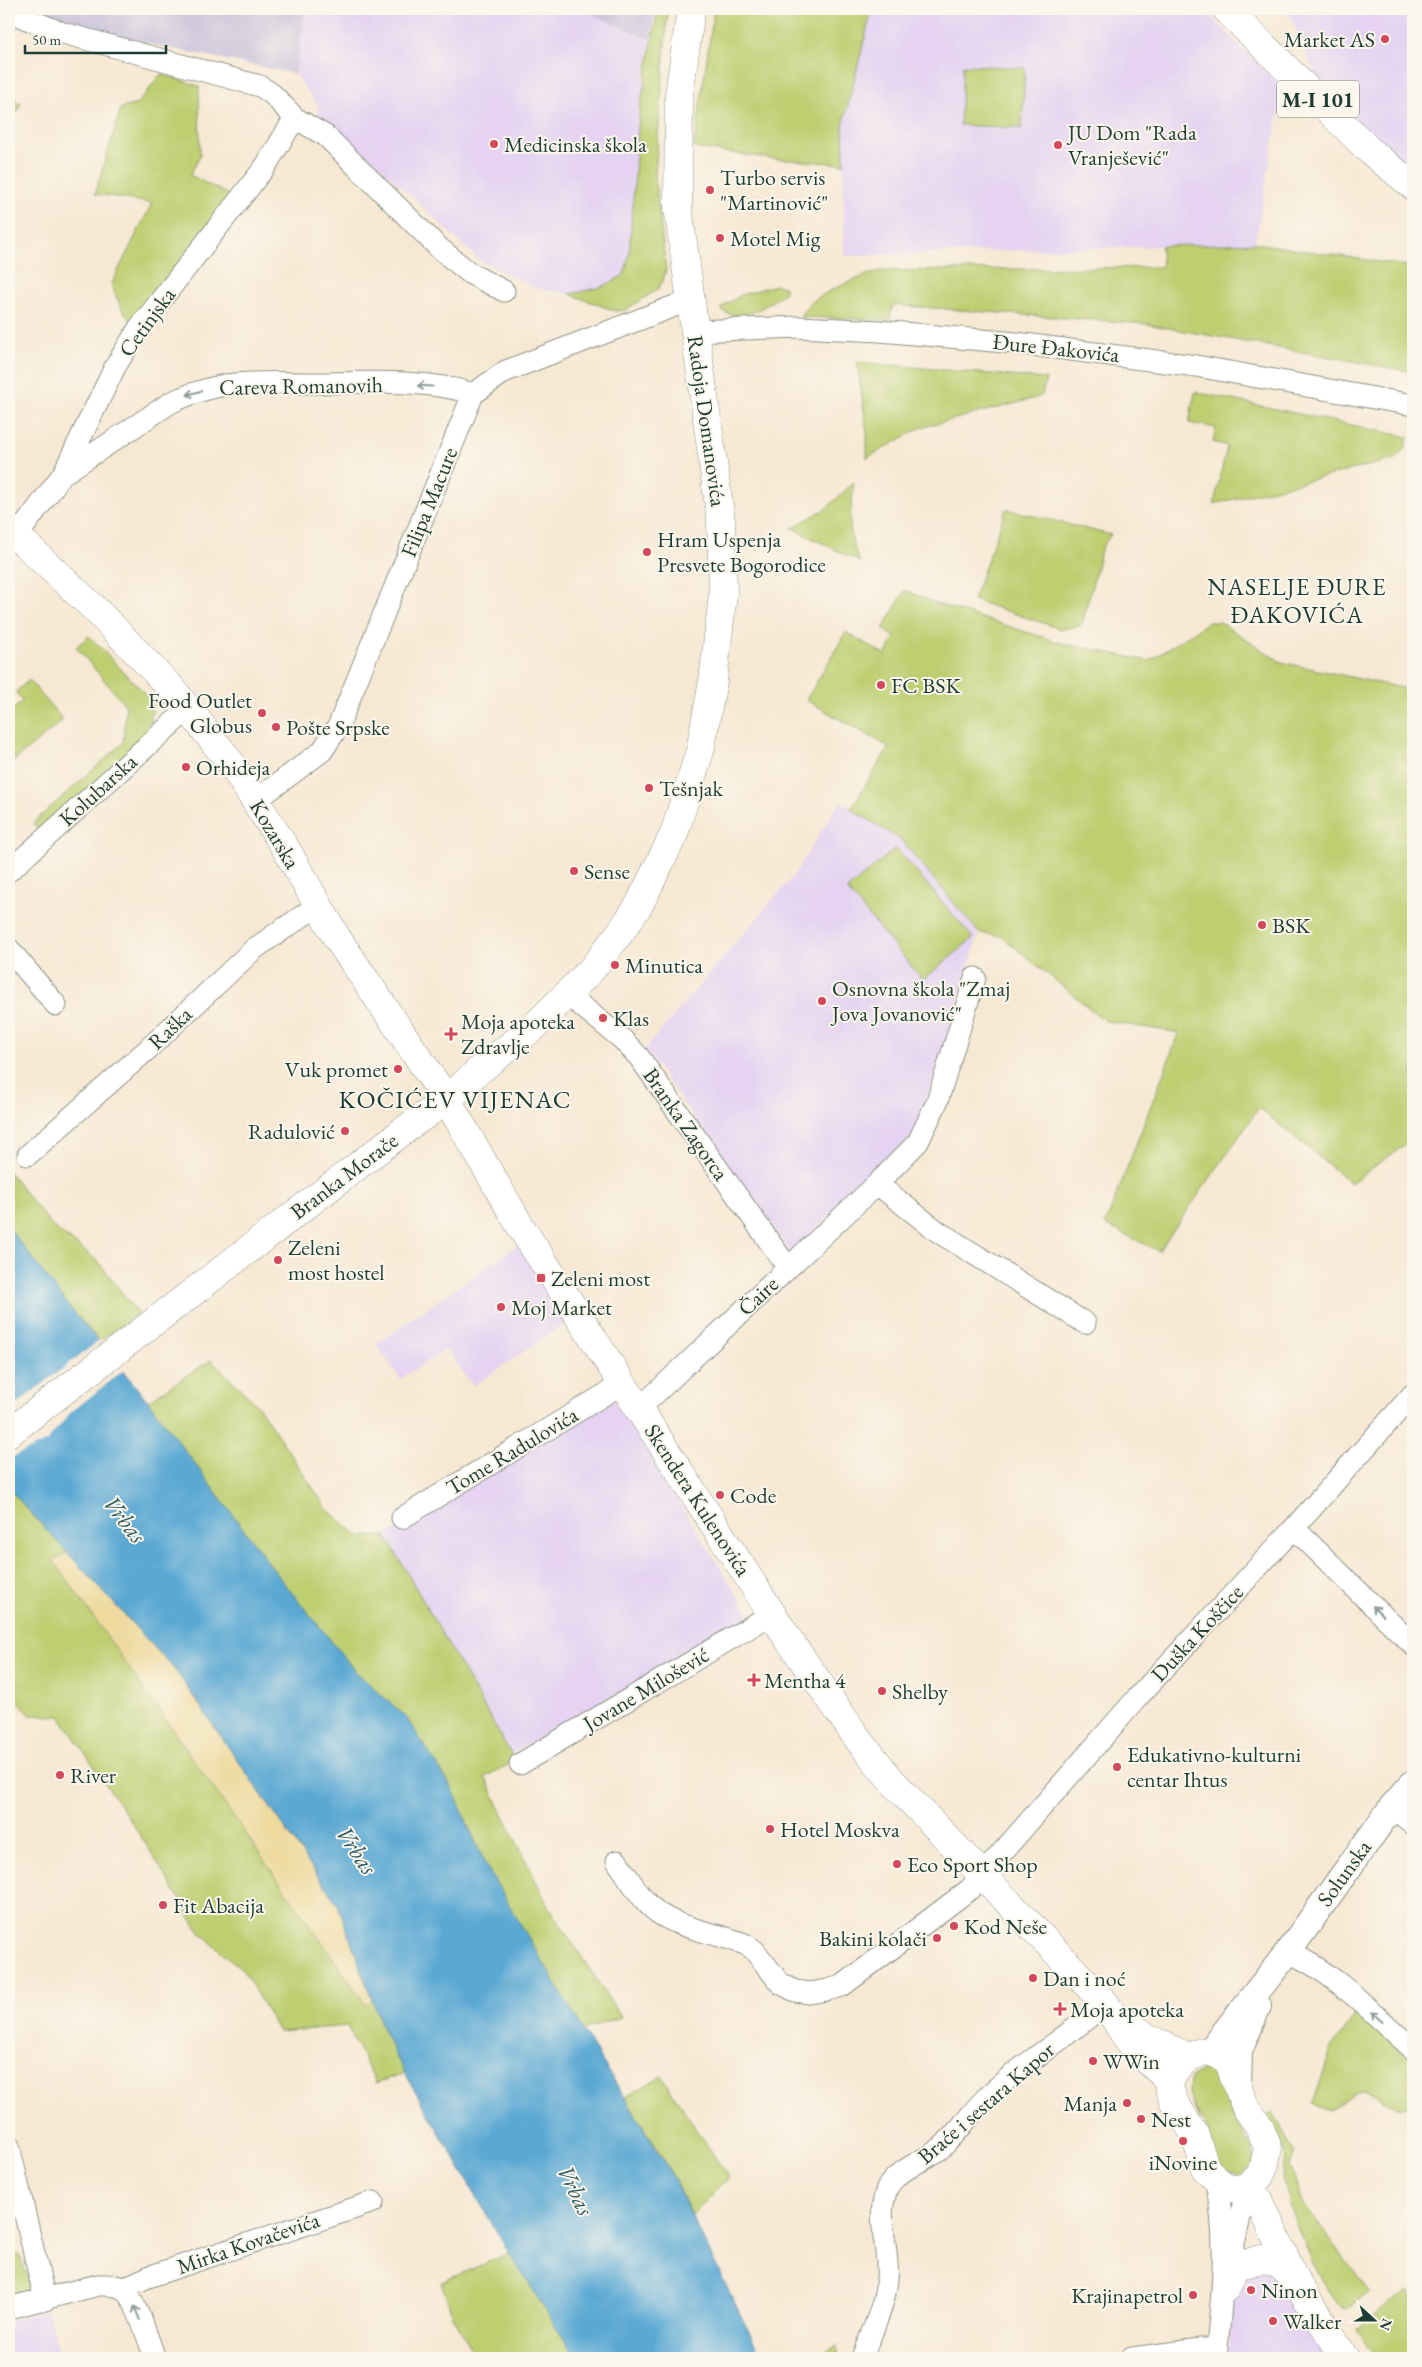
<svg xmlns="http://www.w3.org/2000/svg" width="1422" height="2367" font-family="'EB Garamond',serif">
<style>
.built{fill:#e5d3f1}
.industrial{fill:#c7c0d9}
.green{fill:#becf72;stroke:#6e8653}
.sand{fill:#eeda9e;stroke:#868c69}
.water{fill:#5aa8d3;stroke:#3c7284}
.pier{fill:#f7e8d3}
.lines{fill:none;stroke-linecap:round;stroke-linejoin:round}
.minor-casing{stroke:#8b9284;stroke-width:23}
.tertiary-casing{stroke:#8b9284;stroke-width:28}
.secondary-casing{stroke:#8b9284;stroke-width:29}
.primary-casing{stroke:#8b9284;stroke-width:29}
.minor{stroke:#fff;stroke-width:21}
.tertiary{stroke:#fff;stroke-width:26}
.secondary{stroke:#fff;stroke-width:28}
.primary{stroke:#fff;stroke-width:28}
.oneway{stroke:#8f9e9a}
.poi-dot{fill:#d1495b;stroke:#fbf7ec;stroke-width:2}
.labels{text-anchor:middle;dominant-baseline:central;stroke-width:4;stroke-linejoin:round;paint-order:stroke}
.shield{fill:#fbf7ec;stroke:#61756b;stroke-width:1}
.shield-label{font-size:21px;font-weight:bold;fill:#1f3d34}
.poi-label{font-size:22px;fill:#1f3d34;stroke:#fbf7ec;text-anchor:start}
.street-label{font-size:22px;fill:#1f3d34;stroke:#fbf7ec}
.neighbourhood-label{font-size:24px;letter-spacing:1px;fill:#1f3d34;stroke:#fbf7ec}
.water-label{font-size:24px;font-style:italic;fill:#315d64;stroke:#fbf7ec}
.quarter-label{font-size:25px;letter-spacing:1px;fill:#1f3d34;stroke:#fbf7ec}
</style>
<rect width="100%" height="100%" fill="#fbf7ec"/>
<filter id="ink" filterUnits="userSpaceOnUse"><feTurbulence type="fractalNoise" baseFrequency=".02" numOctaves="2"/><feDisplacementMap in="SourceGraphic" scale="10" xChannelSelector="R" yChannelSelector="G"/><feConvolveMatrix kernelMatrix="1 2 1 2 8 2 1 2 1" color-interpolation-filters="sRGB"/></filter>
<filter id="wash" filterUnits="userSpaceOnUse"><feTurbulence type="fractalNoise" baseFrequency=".0096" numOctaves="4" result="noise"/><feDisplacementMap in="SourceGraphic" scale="20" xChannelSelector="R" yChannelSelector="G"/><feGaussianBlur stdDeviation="1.12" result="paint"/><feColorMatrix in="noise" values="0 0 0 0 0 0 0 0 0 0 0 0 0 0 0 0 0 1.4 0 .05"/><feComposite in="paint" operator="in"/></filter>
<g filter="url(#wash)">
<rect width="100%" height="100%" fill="#f7e8d3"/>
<path class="built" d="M 306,9 L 580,9 L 651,40 L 639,114 L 629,256 L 624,275 L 602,287 L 570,294 L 539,289 L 479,260 L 373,160 L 320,122 L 317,104 L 295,74 Z
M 872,9 L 1204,9 L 1288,94 L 1279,111 L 1255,243 L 844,256 L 843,126 Z
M 1287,9 L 1413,9 L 1413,177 L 1306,81 L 1314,71 Z
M 840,801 L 901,840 L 979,933 L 950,1031 L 915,1134 L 791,1253 L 645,1049 L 794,875 Z
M 520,1243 L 570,1320 L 473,1386 L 446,1349 L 400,1379 L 376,1344 Z
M 611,1395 L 752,1618 L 510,1755 L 386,1536 Z
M 1249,2270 L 1276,2272 L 1332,2358 L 1226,2358 L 1233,2289 Z
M 47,2310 L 61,2358 L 9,2358 L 9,2320 Z"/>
<path class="industrial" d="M 30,9 L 306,9 L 295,74 L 86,31 Z
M 580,9 L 656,9 L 651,40 Z"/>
<path class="green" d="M 658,9 L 668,9 L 655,176 L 666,270 L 663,281 L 657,290 L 625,310 L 615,311 L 570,294 L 602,287 L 624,275 L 629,256 L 639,114 Z
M 714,9 L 872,9 L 843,125 L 844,164 L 776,159 L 694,148 Z
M 963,65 L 1025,68 L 1022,128 L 960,125 Z
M 161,74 L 199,86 L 200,156 L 190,175 L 233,197 L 134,325 L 122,309 L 111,285 L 152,203 L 95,194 L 121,108 L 137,104 Z
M 9,97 L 21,104 L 9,126 Z
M 1255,243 L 1413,267 L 1413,372 L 1146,324 L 893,305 L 890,320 L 801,317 C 803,298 863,275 881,271 L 1162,267 L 1161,246 Z
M 775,285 L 785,287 L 785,292 C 769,304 742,325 722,310 L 722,307 L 741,295 Z
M 857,362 L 1046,379 L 1042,395 L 1036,398 L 920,428 L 867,458 L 867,433 Z
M 1195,392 L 1408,437 L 1405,449 L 1395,459 L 1214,504 L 1227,446 L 1213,442 L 1216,428 L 1189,423 Z
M 854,482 C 851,516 845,530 860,562 L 792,528 L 827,508 Z
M 1006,509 L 1111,535 L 1102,547 L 1083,621 L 1079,626 L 1061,629 L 973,600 Z
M 905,590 L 937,604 L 1065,644 L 1149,661 L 1209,622 L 1220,622 L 1281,662 L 1406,689 L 1413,705 L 1413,1139 L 1351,1183 L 1259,1108 L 1159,1251 L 1105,1225 L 1179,1033 L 1105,1021 L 1001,936 L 979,933 L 901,840 L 851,809 L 889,747 L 806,700 L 846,632 L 885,655 L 895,637 L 883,629 Z
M 89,636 L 153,702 L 150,733 L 41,832 L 33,823 L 123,743 L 126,706 L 76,647 Z
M 29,680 L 63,720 L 9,765 L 9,713 L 22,702 L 16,692 Z
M 896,848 L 973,938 L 923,980 L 847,890 Z
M 9,1172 L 52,1226 L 99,1262 L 138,1314 L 99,1341 L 71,1309 L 9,1228 Z
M 211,1360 L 259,1407 L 327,1509 L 358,1536 L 386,1536 L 515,1761 L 485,1777 L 548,1906 L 621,2017 L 583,2030 L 485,1864 L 452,1788 L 406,1718 L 357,1673 L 280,1578 L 148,1401 Z
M 9,1489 L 175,1670 L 338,1905 L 385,2035 L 405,2073 L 376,2083 L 347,2026 L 279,2032 L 243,1970 L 201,1934 L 144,1841 L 60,1716 L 30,1715 L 9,1689 Z
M 1358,2011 L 1413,2061 L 1413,2101 C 1397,2119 1383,2095 1367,2091 C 1355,2088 1341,2107 1329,2111 L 1313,2104 L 1332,2047 Z
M 1205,2069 L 1216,2072 L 1223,2079 L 1233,2116 L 1253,2150 L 1253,2164 L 1239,2177 L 1221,2171 L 1207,2129 L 1195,2108 L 1200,2122 L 1188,2092 L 1191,2077 Z
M 661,2076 L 729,2178 L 692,2215 L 667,2165 L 625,2097 Z
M 1272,2111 L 1295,2153 L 1289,2165 L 1304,2205 L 1370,2293 L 1346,2309 C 1325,2304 1289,2207 1284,2185 C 1281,2171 1288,2156 1282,2143 C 1279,2134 1271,2125 1266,2117 Z
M 510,2253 L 576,2358 L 476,2358 L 452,2314 L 441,2282 Z
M 19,2254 L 35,2296 L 9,2301 L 9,2262 Z
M 1408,2290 L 1413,2297 L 1413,2358 L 1376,2358 L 1356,2329 Z
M 837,2345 L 837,2358 L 811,2358 Z"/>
<path class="sand" d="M 69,1552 L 175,1670 L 338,1905 L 372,2000 L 366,2005 L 53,1560 Z"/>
<path class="water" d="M 9,1228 L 71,1309 L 148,1401 L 280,1578 L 357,1673 L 406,1717 L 452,1788 L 485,1864 L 583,2030 L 667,2166 L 762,2358 L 576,2358 L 509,2253 L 405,2073 L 385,2035 L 338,1905 L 175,1670 L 9,1489 Z"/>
<path class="pier" d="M 101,1339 L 124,1370 L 71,1412 L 47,1441 L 9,1459 L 9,1410 Z"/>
</g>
<g filter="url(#ink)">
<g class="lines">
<defs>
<path id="minor" d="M 9,12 L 63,33 L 260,86 L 272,94 L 295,118 L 326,136 L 439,248 L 471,274 L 504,291
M 695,331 L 799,327 L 880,331 L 1016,343 L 1196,366 L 1413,405
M 63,474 L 170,403 C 188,394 205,389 225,385 C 252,381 281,383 309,383 C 358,383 427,378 473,394
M 17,536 L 63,474 L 115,367 L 139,328 L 265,167 L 295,118
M 255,801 L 322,751 L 338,727 L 473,394 L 506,371 L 690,300
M 9,871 L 188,709
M 9,949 L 56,1005
M 568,995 L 622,1039 L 639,1057 L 788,1268
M 28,1155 L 148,1049 L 254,949 L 317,906
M 877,1184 L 937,1231 L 1085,1323
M 639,1409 L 877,1184 L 918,1142 L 937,1102 L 975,978
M 402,1518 L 622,1384
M 1294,1528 L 1413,1645
M 520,1764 L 772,1614
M 1392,1807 L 1413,1824
M 617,1861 C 626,1874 635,1889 646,1902 C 670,1930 715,1931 747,1945 L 754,1950 L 780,1983 L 795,1991 L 810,1993 L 827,1990 L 842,1986 L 970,1889 L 1138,1697 L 1294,1528 L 1413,1394
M 1288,1952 C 1336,1973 1374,2015 1413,2049
M 9,2146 L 45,2300
M 1215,2178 C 1229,2236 1222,2299 1216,2358
M 1231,2257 L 1247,2187
M 124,2288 L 148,2277 L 373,2202
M 9,2308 L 98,2285 C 106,2285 114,2284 121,2288 C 135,2294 149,2343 155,2358
M 862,2358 C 871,2333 885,2306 887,2279 C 890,2248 875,2220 887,2189 C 895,2170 925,2161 941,2148 C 959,2132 972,2111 989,2095 C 1025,2060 1070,2037 1105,2003
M 1132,2358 L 1200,2349 L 1217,2349"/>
<path id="tertiary" d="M 1210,2051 L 1288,1952 L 1392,1807 L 1413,1783
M 1238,2086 L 1239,2051 L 1258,2006"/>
<path id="secondary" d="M 9,529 L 97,611 L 173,690 L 231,763 L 286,849 L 337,938 L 447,1100 L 522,1229 L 791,1643 L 858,1739 L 892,1781 L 1105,2003 L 1124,2034 L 1136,2050 L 1170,2081
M 9,1433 L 415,1122 L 447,1100 L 476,1073 L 535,1026 L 592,969 L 619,934 L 639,905 L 674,834 L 700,751 L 713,681 L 723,594 L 721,521 L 678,207 L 679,95 L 691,9
M 1128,2023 L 1148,2038 L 1188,2057
M 1210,2051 L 1228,2060 L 1245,2106 L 1260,2128 L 1268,2148 L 1264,2167 L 1260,2176 L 1247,2187 L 1236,2189 L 1224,2186 L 1206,2169 L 1194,2133 L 1174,2102 L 1169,2087 C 1172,2067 1190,2052 1210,2051 Z
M 1247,2187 L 1260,2202 L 1296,2282 L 1345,2358
M 1226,2288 L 1235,2270 L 1241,2265 L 1261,2259 L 1277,2262 L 1294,2279"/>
<path id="primary" d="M 1226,9 L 1370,151 L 1413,186"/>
</defs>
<use href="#minor" class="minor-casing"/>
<use href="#tertiary" class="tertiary-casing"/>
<use href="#secondary" class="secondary-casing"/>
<use href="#primary" class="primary-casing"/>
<use href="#minor" class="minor"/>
<use href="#tertiary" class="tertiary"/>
<use href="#secondary" class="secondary"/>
<use href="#primary" class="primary"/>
</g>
<defs><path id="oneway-shaft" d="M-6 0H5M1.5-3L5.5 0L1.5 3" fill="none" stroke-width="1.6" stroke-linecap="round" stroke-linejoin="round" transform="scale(1.25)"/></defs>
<g class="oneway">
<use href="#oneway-shaft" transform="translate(425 386) rotate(-177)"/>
<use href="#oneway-shaft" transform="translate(194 393) rotate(163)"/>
<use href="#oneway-shaft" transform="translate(1378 1611) rotate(-136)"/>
<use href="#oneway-shaft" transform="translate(1377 2017) rotate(-138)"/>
<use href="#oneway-shaft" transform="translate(137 2313) rotate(-112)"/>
</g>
</g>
<g class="poi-dot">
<circle cx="1385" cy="39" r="5"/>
<circle cx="494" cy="144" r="5"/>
<circle cx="1058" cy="145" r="5"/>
<circle cx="710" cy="190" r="5"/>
<circle cx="720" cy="238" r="5"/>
<circle cx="647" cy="552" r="5"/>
<circle cx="881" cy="685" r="5"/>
<circle cx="262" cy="713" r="5"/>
<circle cx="276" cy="727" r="5"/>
<circle cx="186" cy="767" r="5"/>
<circle cx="649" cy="788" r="5"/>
<circle cx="574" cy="871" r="5"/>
<circle cx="1262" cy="925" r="5"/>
<circle cx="615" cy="965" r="5"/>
<circle cx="822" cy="1001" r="5"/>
<circle cx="603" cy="1018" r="5"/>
<path d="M448.5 1026.5h5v5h5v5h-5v5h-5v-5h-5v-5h5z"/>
<circle cx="398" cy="1069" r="5"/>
<circle cx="345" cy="1131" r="5"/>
<circle cx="278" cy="1260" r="5"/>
<rect x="536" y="1273" width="10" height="10" rx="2.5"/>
<circle cx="501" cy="1307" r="5"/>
<circle cx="720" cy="1495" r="5"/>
<path d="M751.5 1672.5h5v5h5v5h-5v5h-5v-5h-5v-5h5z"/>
<circle cx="882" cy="1691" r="5"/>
<circle cx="1117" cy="1767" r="5"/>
<circle cx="60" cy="1775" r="5"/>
<circle cx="770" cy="1829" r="5"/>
<circle cx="897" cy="1864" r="5"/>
<circle cx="163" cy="1905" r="5"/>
<circle cx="954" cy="1926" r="5"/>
<circle cx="937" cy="1938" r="5"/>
<circle cx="1033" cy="1978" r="5"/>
<path d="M1057.5 2001.5h5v5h5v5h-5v5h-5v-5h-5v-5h5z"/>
<circle cx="1093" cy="2061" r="5"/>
<circle cx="1127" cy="2103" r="5"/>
<circle cx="1141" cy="2119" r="5"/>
<circle cx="1183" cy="2141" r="5"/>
<circle cx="1251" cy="2290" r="5"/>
<circle cx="1193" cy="2295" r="5"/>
<circle cx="1273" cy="2321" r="5"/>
</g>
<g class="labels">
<rect class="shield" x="1277" y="80.5" width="82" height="37" rx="4"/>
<g class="shield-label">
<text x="1318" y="99">M-I 101</text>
</g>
<g class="poi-label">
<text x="1375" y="39" text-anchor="end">Market AS</text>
<text x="1068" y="132">JU Dom "Rada<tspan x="1068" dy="25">Vranješević"</tspan></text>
<text x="504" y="144">Medicinska škola</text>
<text x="720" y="177">Turbo servis<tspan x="720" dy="25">"Martinović"</tspan></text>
<text x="730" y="238">Motel Mig</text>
<text x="657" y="539">Hram Uspenja<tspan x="657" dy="25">Presvete Bogorodice</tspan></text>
<text x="891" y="685">FC BSK</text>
<text x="252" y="700" text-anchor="end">Food Outlet<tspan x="252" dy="25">Globus</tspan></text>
<text x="286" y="727">Pošte Srpske</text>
<text x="196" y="767">Orhideja</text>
<text x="659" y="788">Tešnjak</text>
<text x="584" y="871">Sense</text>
<text x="1272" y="925">BSK</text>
<text x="625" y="965">Minutica</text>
<text x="832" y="988">Osnovna škola "Zmaj<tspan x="832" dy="25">Jova Jovanović"</tspan></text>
<text x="613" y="1018">Klas</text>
<text x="461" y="1021">Moja apoteka<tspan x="461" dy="25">Zdravlje</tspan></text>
<text x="388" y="1069" text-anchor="end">Vuk promet</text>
<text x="335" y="1131" text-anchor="end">Radulović</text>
<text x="288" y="1247">Zeleni<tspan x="288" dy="25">most hostel</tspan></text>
<text x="551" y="1278">Zeleni most</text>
<text x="511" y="1307">Moj Market</text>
<text x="730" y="1495">Code</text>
<text x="764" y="1680">Mentha 4</text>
<text x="892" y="1691">Shelby</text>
<text x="1127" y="1754">Edukativno-kulturni<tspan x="1127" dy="25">centar Ihtus</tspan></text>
<text x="70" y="1775">River</text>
<text x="780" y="1829">Hotel Moskva</text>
<text x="907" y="1864">Eco Sport Shop</text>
<text x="173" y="1905">Fit Abacija</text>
<text x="964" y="1926">Kod Neše</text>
<text x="927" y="1938" text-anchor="end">Bakini kolači</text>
<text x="1043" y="1978">Dan i noć</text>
<text x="1070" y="2009">Moja apoteka</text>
<text x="1103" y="2061">WWin</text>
<text x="1117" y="2103" text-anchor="end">Manja</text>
<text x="1151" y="2119">Nest</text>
<text x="1183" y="2162" text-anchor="middle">iNovine</text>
<text x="1261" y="2290">Ninon</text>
<text x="1183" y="2295" text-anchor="end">Krajinapetrol</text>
<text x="1283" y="2321">Walker</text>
</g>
<g class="street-label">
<text transform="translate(147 322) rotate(-54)">Cetinjska</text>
<text transform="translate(1056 348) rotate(6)">Đure Đakovića</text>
<text transform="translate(301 386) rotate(-1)">Careva Romanovih</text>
<text transform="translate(707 421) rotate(82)">Radoja Domanovića</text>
<text transform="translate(429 502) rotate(-68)">Filipa Macure</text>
<text transform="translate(98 790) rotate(-42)">Kolubarska</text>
<text transform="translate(275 834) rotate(59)">Kozarska</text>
<text transform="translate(170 1028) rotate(-44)">Raška</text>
<text transform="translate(686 1124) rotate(55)">Branka Zagorca</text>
<text transform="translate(344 1176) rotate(-37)">Branka Morače</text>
<text transform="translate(758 1296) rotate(-43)">Čaire</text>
<text transform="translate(512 1451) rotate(-31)">Tome Radulovića</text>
<text transform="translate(698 1500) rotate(57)">Skendera Kulenovića</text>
<text transform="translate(1197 1633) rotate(-47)">Duška Koščice</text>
<text transform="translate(646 1689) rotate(-31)">Jovane Milošević</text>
<text transform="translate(1344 1873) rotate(-54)">Solunska</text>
<text transform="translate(986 2103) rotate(-41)">Braće i sestara Kapor</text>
<text transform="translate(248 2243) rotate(-19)">Mirka Kovačevića</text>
</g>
<g class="neighbourhood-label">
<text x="1297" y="586">NASELJE ĐURE<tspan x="1297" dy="28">ĐAKOVIĆA</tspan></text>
</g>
<g class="water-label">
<text transform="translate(125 1519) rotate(52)">Vrbas</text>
<text transform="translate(357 1850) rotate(56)">Vrbas</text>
<text transform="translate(576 2190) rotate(64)">Vrbas</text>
</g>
<g class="quarter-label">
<text x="455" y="1099">KOČIĆEV VIJENAC</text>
</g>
</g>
<rect width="1422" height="2367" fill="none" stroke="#fbf7ec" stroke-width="30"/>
<g transform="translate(1374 2320) rotate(111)" stroke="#fbf7ec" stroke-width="4" paint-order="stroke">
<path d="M0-4L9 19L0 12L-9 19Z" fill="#1f3d34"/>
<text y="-8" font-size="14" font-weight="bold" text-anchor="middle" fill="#1f3d34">N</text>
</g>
<path d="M25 45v8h141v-8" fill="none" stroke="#1f3d34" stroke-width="2.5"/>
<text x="32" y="45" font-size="15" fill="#1f3d34" stroke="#fbf7ec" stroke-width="4" paint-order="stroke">50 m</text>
</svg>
